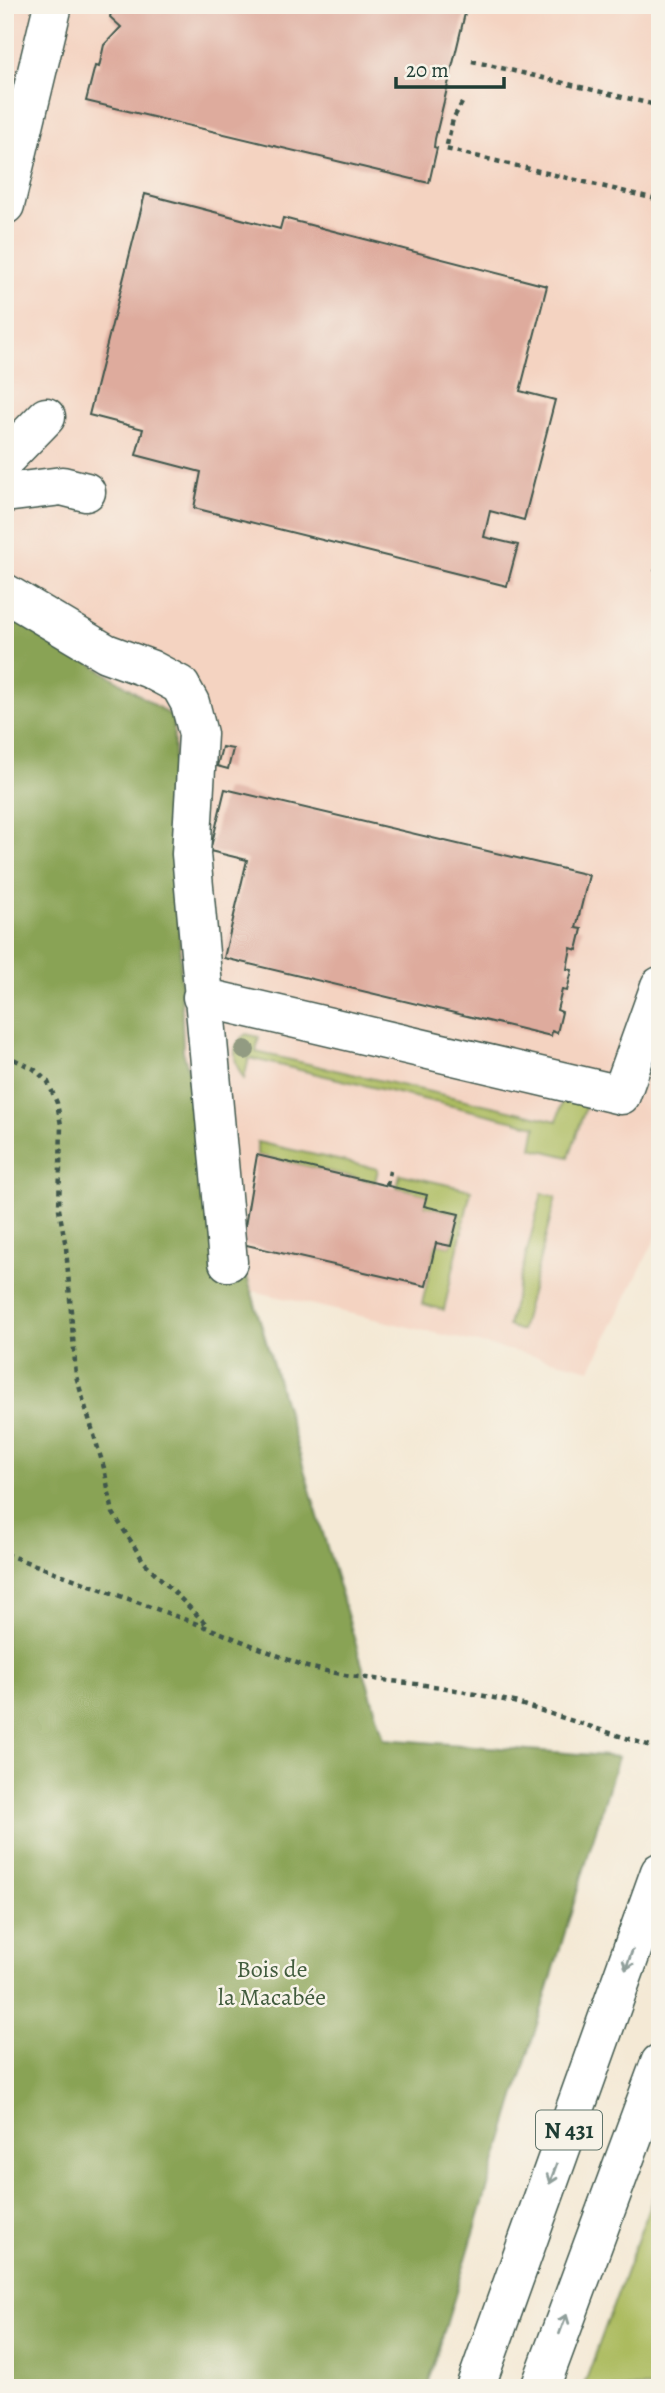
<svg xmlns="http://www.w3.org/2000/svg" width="665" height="2393" font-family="Alegreya,serif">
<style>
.built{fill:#f4d3c1}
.green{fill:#acbb5e;stroke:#667c49;stroke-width:2}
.forest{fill:#89a355;stroke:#547044;stroke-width:2}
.building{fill:#deab9d}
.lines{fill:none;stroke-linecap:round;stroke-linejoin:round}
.minor-casing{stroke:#3f574c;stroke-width:41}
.highway-casing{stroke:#3f574c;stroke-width:41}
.path{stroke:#3f574c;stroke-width:4.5;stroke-dasharray:5 5;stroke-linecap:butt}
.minor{stroke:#fff;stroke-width:38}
.highway{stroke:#fff;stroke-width:38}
.tree{fill:#929b82}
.oneway{stroke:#8f9e9a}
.labels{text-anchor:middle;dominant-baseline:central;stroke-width:5;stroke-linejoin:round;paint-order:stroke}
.shield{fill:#f7f3e8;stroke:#60746a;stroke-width:2}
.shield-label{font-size:23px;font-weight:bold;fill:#1f3d34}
.park-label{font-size:24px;fill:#425c3e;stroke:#f7f3e8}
</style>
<rect width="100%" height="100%" fill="#f7f3e8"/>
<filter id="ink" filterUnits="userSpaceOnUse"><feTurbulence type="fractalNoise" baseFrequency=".0143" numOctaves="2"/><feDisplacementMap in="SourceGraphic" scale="14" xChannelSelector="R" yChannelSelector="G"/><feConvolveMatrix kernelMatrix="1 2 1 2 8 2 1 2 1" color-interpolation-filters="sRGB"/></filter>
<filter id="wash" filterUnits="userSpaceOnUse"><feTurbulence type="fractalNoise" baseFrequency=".00686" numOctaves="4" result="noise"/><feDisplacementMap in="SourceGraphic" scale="28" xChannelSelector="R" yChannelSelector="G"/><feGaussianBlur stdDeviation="1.57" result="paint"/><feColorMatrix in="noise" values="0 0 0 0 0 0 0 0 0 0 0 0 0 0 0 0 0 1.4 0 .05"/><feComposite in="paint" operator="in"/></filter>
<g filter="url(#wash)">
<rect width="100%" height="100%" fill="#f4e9d5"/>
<path class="built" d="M 5,5 L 660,5 L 660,1229 L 591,1369 L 253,1291 L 237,1243 L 183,1051 L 172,717 L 5,607 Z"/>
<path class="green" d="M 246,1034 L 259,1037 L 256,1052 L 557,1121 L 564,1095 L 587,1103 L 569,1157 L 532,1148 L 536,1126 L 249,1058 L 244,1079 C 234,1064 229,1045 246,1034 Z
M 257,1142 L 378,1169 L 375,1182 L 257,1155 Z
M 400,1174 L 471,1190 L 444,1310 L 422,1304 L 436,1243 L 451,1246 L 459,1214 L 424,1206 L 426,1195 L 397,1187 Z
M 542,1193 L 556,1197 L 521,1331 L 508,1326 Z
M 660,2178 L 660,2388 L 583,2388 Z"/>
<path class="forest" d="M 5,607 L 173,717 L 183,1051 L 237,1243 L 384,1739 L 618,1757 L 427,2388 L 5,2388 Z"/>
<g id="blocks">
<path class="building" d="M 113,5 L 467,5 L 435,139 L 434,147 L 437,148 L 429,183 L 86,101 L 95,66 L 99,67 L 104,45 L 121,27 L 110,17 Z
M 145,194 L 280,229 L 283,218 L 547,286 L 520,391 L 555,400 L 524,520 L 490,511 L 484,537 L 518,545 L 507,586 L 194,508 L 201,472 L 136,455 L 143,429 L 89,415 Z
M 222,747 L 233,749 L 228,769 L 217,766 Z
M 225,789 L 589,875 L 576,928 L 582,929 L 577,950 L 571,948 L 567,969 L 572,970 L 567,991 L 562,990 L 557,1010 L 562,1012 L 557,1033 L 552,1031 L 551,1036 L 224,958 L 247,860 L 210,851 Z
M 257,1155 L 427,1195 L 424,1206 L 459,1214 L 451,1246 L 436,1243 L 426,1286 L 242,1244 Z"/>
</g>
</g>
<g filter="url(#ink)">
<use href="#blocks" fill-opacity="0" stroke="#3f574c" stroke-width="2"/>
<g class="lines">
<defs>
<path id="minor" d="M 5,205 L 53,5
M 5,459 L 46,417
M 5,493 L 62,486 L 86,492
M 5,593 L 106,653 L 150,669 L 180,685 L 190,703 L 198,734 L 191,854 L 228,1262
M 202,997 L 621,1095 L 660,986"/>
<path id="highway" d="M 475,2388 L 660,1872
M 540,2388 L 660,2063"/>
</defs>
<use href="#minor" class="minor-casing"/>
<use href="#highway" class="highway-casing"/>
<path class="path" d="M 648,5 L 660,8
M 472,61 L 660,106
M 462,103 L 453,119 L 446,149 L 660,200
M 654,569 L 660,572
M 5,1055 L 34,1069 L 48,1082 L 57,1103 L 61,1125 L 59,1209 L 66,1247 L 76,1376 L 104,1468 L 113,1513 L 144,1562 L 208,1626
M 387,1185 L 390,1171
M 5,1554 L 211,1629 L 307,1667 L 350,1676 L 441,1687 L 514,1702 L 660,1749"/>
<use href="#minor" class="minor"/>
<use href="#highway" class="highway"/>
</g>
<circle class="tree" cx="245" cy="1050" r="10"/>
<defs><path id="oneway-shaft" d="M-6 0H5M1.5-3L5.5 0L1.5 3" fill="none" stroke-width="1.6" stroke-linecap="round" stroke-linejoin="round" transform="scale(1.75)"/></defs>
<g class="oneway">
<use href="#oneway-shaft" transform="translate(629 1960) rotate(109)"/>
<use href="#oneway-shaft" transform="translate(553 2174) rotate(110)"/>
<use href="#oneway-shaft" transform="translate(563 2324) rotate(-70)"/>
</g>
</g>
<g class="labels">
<rect class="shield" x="536" y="2110.5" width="66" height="39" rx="5"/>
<g class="shield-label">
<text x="569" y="2130">N 431</text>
</g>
<g class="park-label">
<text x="272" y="1969">Bois de<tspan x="272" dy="28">la Macabée</tspan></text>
</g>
</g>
<rect width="665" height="2393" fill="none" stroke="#f7f3e8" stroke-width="28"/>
<path d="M396 77v10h108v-10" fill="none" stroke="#1f3d34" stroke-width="3.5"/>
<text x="406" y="77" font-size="21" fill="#1f3d34" stroke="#f7f3e8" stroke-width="5" paint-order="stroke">20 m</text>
</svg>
